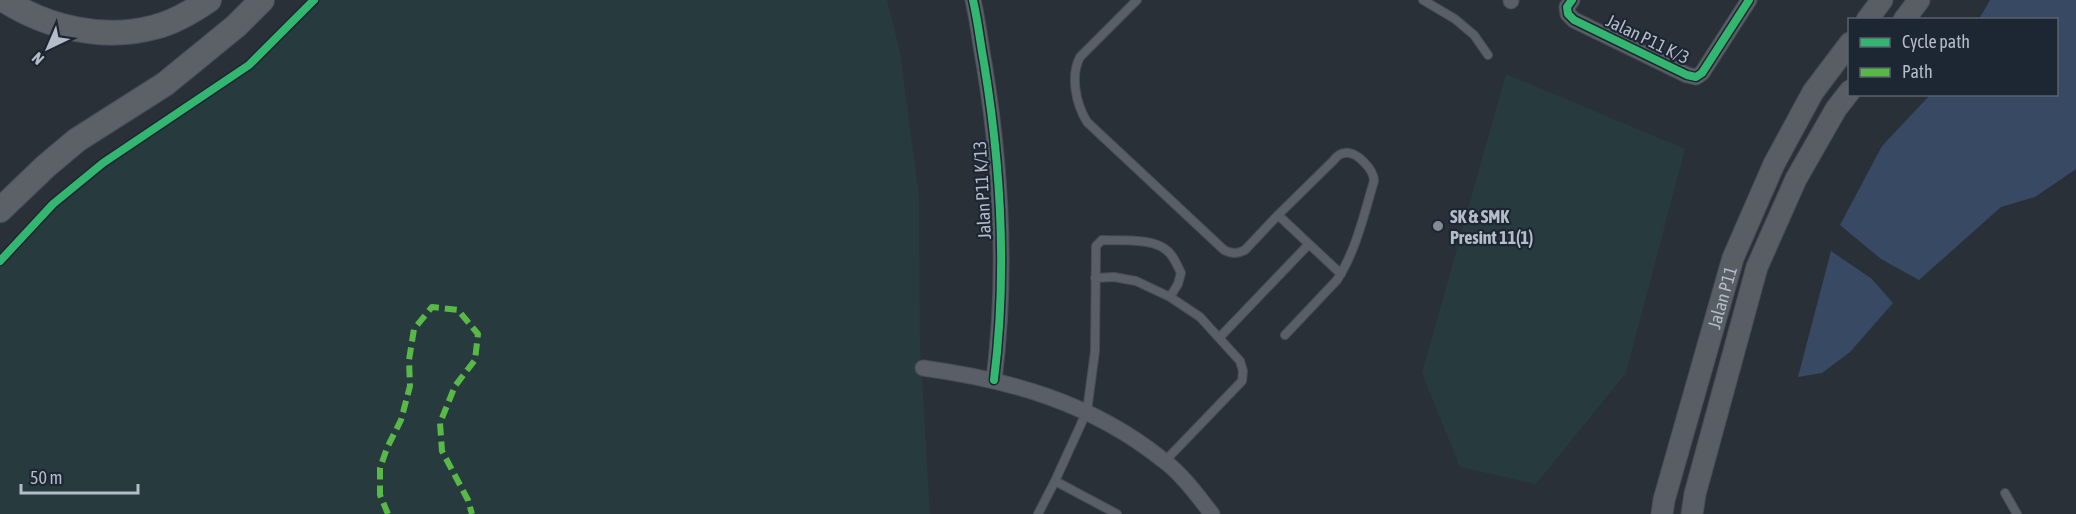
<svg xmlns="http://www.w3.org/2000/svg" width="2076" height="514" font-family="'Asap Condensed',sans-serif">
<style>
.green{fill:#273a3e}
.water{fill:#384963}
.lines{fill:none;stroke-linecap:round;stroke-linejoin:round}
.lane-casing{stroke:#484c53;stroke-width:10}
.street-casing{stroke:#484c53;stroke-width:17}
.secondary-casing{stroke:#484c53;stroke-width:23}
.primary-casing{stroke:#484c55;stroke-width:26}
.lane{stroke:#5a5e66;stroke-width:8}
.street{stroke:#5a5e66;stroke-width:15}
.secondary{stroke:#595d64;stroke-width:21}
.primary{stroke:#5c6168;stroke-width:24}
.quiet{stroke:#58b947;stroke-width:6;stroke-dasharray:12 6;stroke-linecap:butt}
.cycleway-casing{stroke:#1d2633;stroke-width:11}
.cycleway{stroke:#33b770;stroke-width:8}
.poi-dot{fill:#848b96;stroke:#1d2633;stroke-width:2}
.labels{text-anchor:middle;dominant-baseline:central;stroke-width:4.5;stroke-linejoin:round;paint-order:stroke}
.street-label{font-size:18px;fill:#b4bcc9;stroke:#1d2633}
.poi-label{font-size:18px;font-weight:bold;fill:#b4bcc9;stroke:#1d2633;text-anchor:start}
</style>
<rect width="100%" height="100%" fill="#2a3038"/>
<path class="green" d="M 317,0 L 887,0 L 900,52 L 919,196 L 920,344 L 930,514 L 0,514 L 0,265 C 30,232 61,201 96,174 C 136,143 180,119 221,90 C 257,64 287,33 317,0 Z
M 1506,74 L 1685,149 L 1626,373 L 1536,484 L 1460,467 L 1422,373 Z"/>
<path class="water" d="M 1990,0 L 2076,0 L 2076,169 L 2035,197 L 2001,207 L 1919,280 L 1881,259 L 1840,225 L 1882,146 L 1930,95 L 2056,94 L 2056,20 L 1979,19 Z
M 1831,251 L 1872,279 L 1893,303 L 1850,352 L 1822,373 L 1798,377 Z"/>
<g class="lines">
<defs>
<path id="lane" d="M 1137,0 L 1080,57 C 1070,76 1076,104 1087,122 L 1224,250 C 1232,254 1237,254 1245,250 L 1278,215
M 1423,0 L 1455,19 L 1474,35 L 1488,55
M 1095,278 L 1114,277 L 1136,281 L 1170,297 L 1200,317 L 1240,361 L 1243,371 L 1242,381 L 1165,461
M 1285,335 L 1337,280 C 1356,251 1364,214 1374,181 C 1374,170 1357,151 1345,153 C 1340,153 1336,157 1333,161 L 1278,215 L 1341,274
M 1219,338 L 1309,244
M 1055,481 L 1117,514
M 2005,493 L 2017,514
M 1038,514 L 1055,481 L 1087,411 L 1095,351 L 1096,246 L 1102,240 C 1120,241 1151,238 1165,249 C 1173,254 1177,265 1181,273 L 1178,284 L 1170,297"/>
<path id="street" d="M 973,0 C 978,21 980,42 984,63 C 1001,166 1007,276 994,380
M 1572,0 L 1567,7 L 1568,14 L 1574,20 L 1687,75 L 1696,77 L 1702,73 L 1749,0
M 1511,1 L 1511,0
M 923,368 C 1011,380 1092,403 1163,460 C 1182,474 1197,495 1212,514"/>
<g id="secondary">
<path d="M 1867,20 L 1882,0"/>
<path d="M 1904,20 L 1919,0"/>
<path id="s1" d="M 1662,514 L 1664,500 L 1733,258 L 1774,164 L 1813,92 L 1850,43"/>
<path d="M 1692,514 L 1695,494 L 1757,267 L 1796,179 L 1836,109 L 1850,91"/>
</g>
<path id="primary" d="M 4,0 C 48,28 104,41 155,27 C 175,22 193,11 209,0
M 0,210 L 46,166 L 77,140 L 165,84 L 236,26 L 262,0"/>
</defs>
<use href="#lane" class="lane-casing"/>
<use href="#street" class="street-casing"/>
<use href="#secondary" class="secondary-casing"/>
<use href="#primary" class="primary-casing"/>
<use href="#lane" class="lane"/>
<use href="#street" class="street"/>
<use href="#secondary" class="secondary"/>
<use href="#primary" class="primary"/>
<path class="quiet" d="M 388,514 L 380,495 L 380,468 L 387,448 L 401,420 L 410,386 L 409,360 L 414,329 L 432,307 L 458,310 L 478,334 L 475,360 L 455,386 L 440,423 L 442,451 L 468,500 L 472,514"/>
<defs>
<path id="cycleway" d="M 973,0 C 978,21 980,42 984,63 C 1001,166 1007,276 994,380
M 1572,0 L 1567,7 L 1568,14 L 1574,20 L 1687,75 L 1696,77 L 1702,73 L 1749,0
M 0,261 L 53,204 L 103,163 L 249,65 L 314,0"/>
</defs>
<use href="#cycleway" class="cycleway-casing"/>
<use href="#cycleway" class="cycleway"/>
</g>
<circle class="poi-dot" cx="1438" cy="226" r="6"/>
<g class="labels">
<g class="street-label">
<text transform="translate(1648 39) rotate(26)">Jalan P11 K/3</text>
<text transform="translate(982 190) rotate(-93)">Jalan P11 K/13</text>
<text stroke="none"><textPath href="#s1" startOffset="225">Jalan P11</textPath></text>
</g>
<g class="poi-label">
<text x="1450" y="216">SK &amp; SMK<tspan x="1450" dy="21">Presint 11(1)</tspan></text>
</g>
</g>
<rect x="1848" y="18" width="210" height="78" fill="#1d2633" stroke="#59626f" stroke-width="1.5"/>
<rect x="1860" y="38" width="30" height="9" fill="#33b770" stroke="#59626f" stroke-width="1.5"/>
<text x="1902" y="48" font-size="18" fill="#b4bcc9">Cycle path</text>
<rect x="1860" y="68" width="30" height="9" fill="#58b947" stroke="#59626f" stroke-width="1.5"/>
<text x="1902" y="78" font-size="18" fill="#b4bcc9">Path</text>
<g transform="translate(48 48) rotate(224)" stroke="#1d2633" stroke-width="4.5" paint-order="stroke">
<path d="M0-4.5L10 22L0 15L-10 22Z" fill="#b4bcc9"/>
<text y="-9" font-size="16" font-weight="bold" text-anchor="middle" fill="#b4bcc9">N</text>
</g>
<path d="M21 484v9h117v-9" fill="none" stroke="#b4bcc9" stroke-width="3"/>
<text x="30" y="484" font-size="18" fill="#b4bcc9" stroke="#1d2633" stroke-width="4.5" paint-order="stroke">50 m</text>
</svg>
